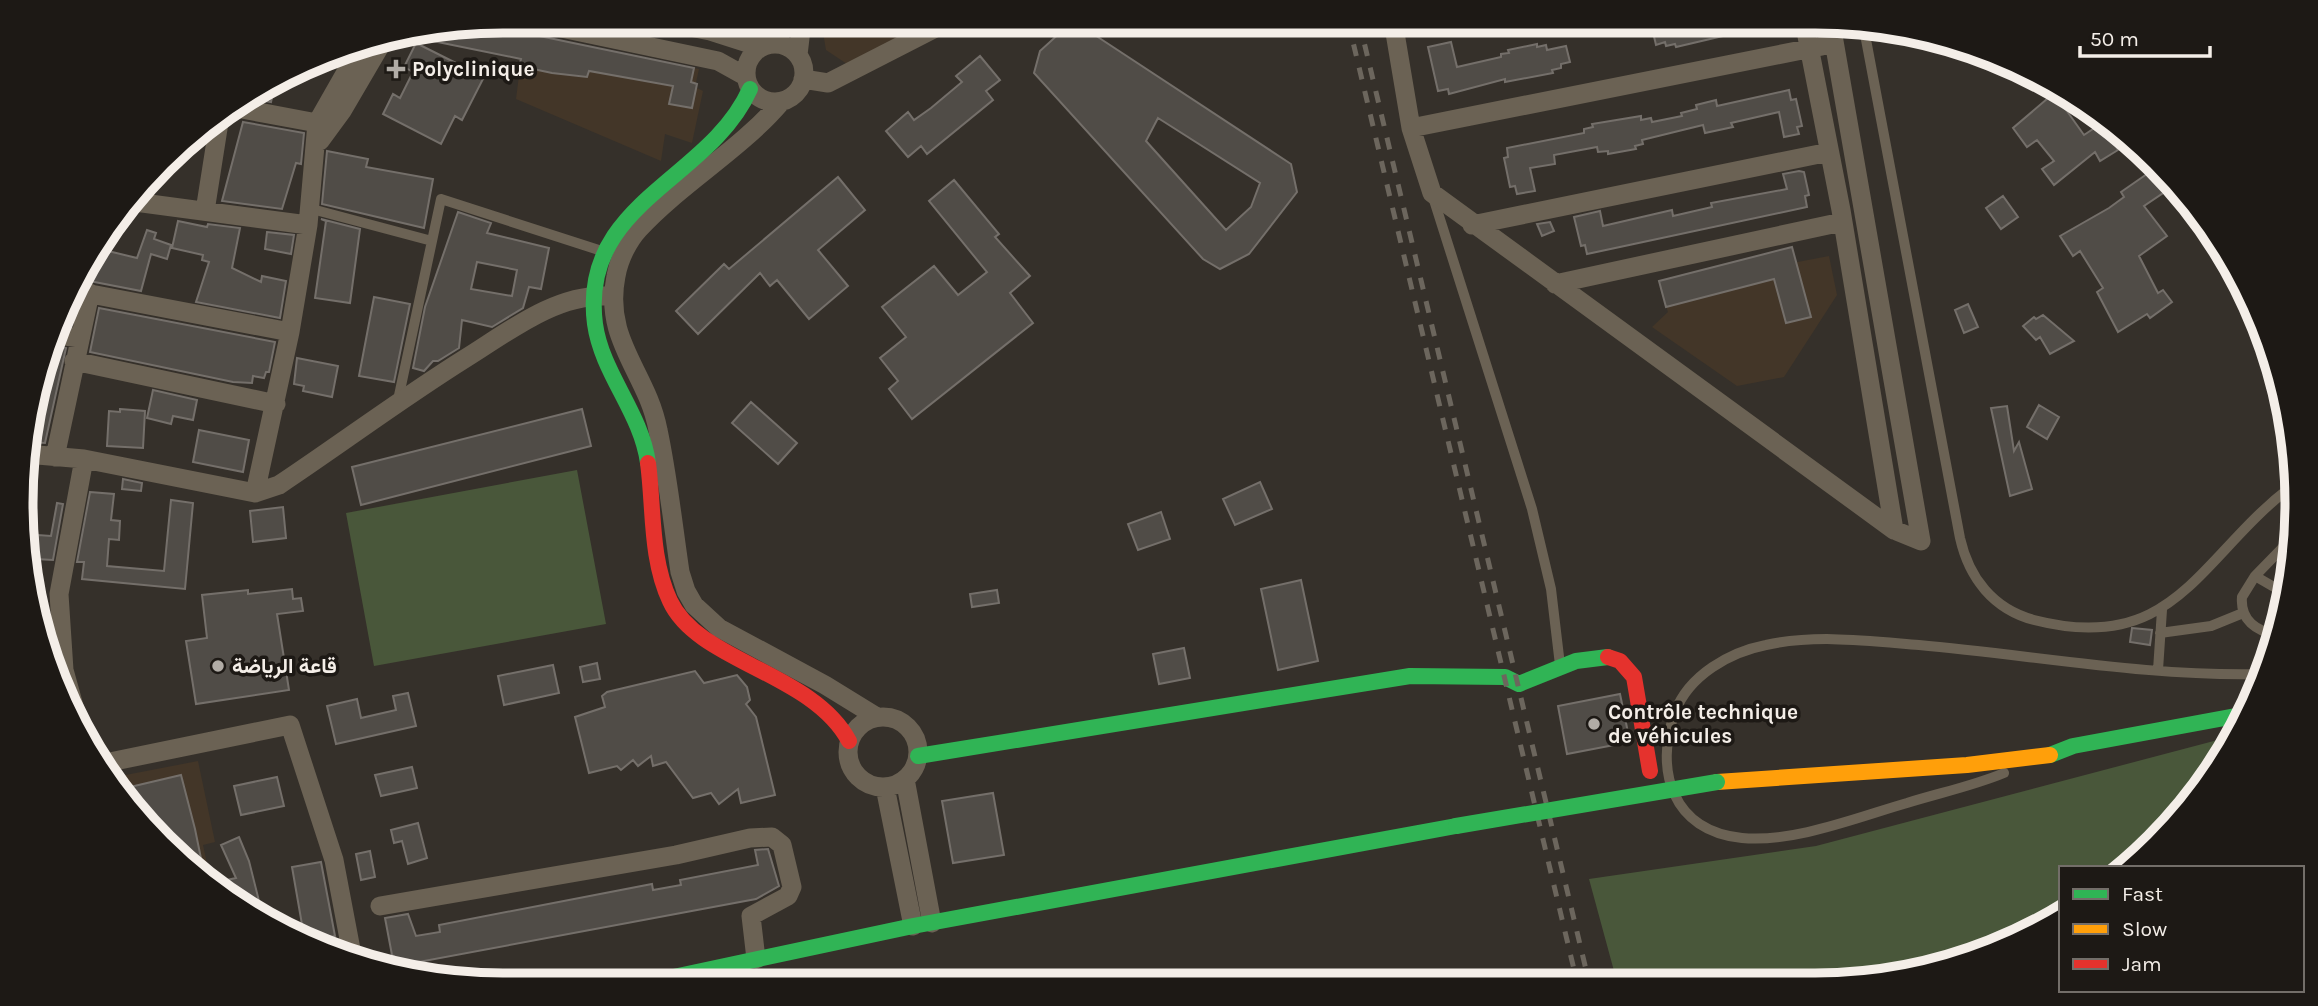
<svg xmlns="http://www.w3.org/2000/svg" width="2318" height="1006" font-family="Karla,Vazirmatn,sans-serif">
<style>
.built{fill:#433628}
.green{fill:#49573a}
.building{fill:#504c47;stroke:#746f6a;stroke-width:2;fill-rule:evenodd}
.lines{fill:none;stroke-linecap:round;stroke-linejoin:round}
.lane{stroke:#6b6254;stroke-width:10}
.street{stroke:#6b6254;stroke-width:19}
.fast{stroke:#30b455;stroke-width:16}
.slow{stroke:#ff9f0a;stroke-width:16}
.jam{stroke:#e5322d;stroke-width:16}
.rail{stroke:#6c665d;stroke-width:5;stroke-dasharray:12 12;stroke-linecap:butt}
.fast-bridge{stroke:#30b455;stroke-width:16}
.poi-dot{fill:#b1aca6;stroke:#1d1915;stroke-width:2.5}
.labels{text-anchor:middle;dominant-baseline:central;stroke-width:7;stroke-linejoin:round;paint-order:stroke}
.poi-label{font-size:21px;font-weight:bold;fill:#f4eee8;stroke:#1d1915;text-anchor:start}
.rim{fill:none;stroke:#f4eee8;stroke-width:9}
</style>
<rect width="100%" height="100%" fill="#35302a"/>
<path class="built" d="M 821,21 L 928,21 L 850,66 L 826,50 Z
M 524,36 L 699,69 L 695,87 L 703,91 L 692,143 L 665,134 L 661,161 L 516,99 Z
M 1829,256 L 1837,295 L 1784,377 L 1737,386 L 1652,327 L 1668,312 L 1660,288 Z
M 198,761 L 215,842 L 203,845 L 212,887 L 141,821 L 110,778 Z"/>
<path class="green" d="M 577,470 L 606,624 L 374,666 L 346,513 Z
M 2229,737 L 2198,796 L 2126,868 L 2061,868 L 2061,913 L 2000,948 L 1878,981 L 1617,982 L 1589,879 L 1816,846 Z"/>
<path class="building" d="M 1671,21 L 1746,21 L 1747,27 L 1722,32 L 1723,36 L 1676,47 L 1675,44 L 1666,46 L 1665,42 L 1656,45 L 1652,28 L 1671,24 Z
M 492,23 L 518,28 L 525,33 L 694,68 L 691,82 L 697,84 L 692,108 L 669,104 L 673,86 L 589,71 L 587,77 L 552,73 L 519,66 L 521,59 L 413,37 Z
M 1078,24 L 1291,164 L 1297,192 L 1249,254 L 1220,269 L 1203,259 L 1034,73 L 1040,51 L 1063,30 ZM 1158,118 L 1260,183 L 1251,207 L 1226,230 L 1146,141 Z
M 1451,42 L 1457,67 L 1501,57 L 1501,54 L 1509,53 L 1508,50 L 1537,44 L 1537,47 L 1546,45 L 1547,50 L 1566,46 L 1570,62 L 1561,64 L 1561,68 L 1552,70 L 1553,73 L 1505,82 L 1505,79 L 1449,94 L 1448,89 L 1438,91 L 1428,47 Z
M 416,43 L 484,77 L 462,120 L 455,116 L 441,144 L 383,114 L 393,94 L 400,98 L 413,72 L 404,67 Z
M 980,56 L 1000,80 L 986,91 L 993,100 L 927,154 L 921,146 L 908,157 L 886,131 L 908,112 L 914,120 L 931,108 L 962,82 L 956,76 Z
M 276,79 L 271,102 L 248,98 L 262,86 Z
M 1789,90 L 1791,100 L 1796,99 L 1802,126 L 1797,127 L 1799,134 L 1784,137 L 1779,112 L 1731,123 L 1733,127 L 1705,133 L 1703,125 L 1642,140 L 1643,144 L 1635,146 L 1636,149 L 1608,154 L 1608,151 L 1598,152 L 1597,147 L 1554,155 L 1555,164 L 1530,168 L 1535,191 L 1517,194 L 1515,186 L 1510,187 L 1504,158 L 1508,157 L 1507,148 L 1584,133 L 1584,129 L 1593,127 L 1592,124 L 1641,116 L 1641,120 L 1651,118 L 1652,122 L 1682,116 L 1681,113 L 1697,109 L 1696,105 L 1716,100 L 1717,106 Z
M 2054,93 L 2084,135 L 2105,121 L 2126,136 L 2115,144 L 2118,150 L 2100,161 L 2095,152 L 2054,185 L 2042,169 L 2054,161 L 2037,140 L 2027,147 L 2013,128 Z
M 243,122 L 304,133 L 301,164 L 296,163 L 282,209 L 222,201 Z
M 327,151 L 368,159 L 366,167 L 433,179 L 424,228 L 322,204 Z
M 2157,167 L 2175,185 L 2144,206 L 2167,236 L 2139,256 L 2158,293 L 2163,290 L 2172,302 L 2150,318 L 2147,314 L 2118,332 L 2097,292 L 2103,288 L 2080,251 L 2073,256 L 2060,236 L 2109,208 L 2124,197 L 2121,192 Z
M 1799,171 L 1804,172 L 1809,195 L 1805,196 L 1807,207 L 1587,254 L 1585,245 L 1581,246 L 1574,217 L 1600,211 L 1603,226 L 1672,210 L 1673,216 L 1712,207 L 1711,203 L 1787,189 L 1783,174 Z
M 838,177 L 865,210 L 818,250 L 848,286 L 809,319 L 777,280 L 770,286 L 760,273 L 698,334 L 676,311 L 724,264 L 729,269 Z
M 954,180 L 999,234 L 995,237 L 1030,276 L 1010,293 L 1033,323 L 912,419 L 889,389 L 898,381 L 880,358 L 906,337 L 882,307 L 934,266 L 958,295 L 987,272 L 929,201 Z
M 2003,196 L 2018,217 L 2001,229 L 1986,208 Z
M 458,212 L 491,223 L 487,233 L 549,248 L 541,289 L 529,287 L 523,308 L 492,327 L 462,320 L 459,348 L 438,361 L 433,361 L 424,371 L 413,368 L 425,307 ZM 477,262 L 517,270 L 512,296 L 471,289 Z
M 321,219 L 360,229 L 350,303 L 315,298 L 326,221 Z
M 178,221 L 207,227 L 208,224 L 240,228 L 232,268 L 261,282 L 262,276 L 286,281 L 280,318 L 196,302 L 209,262 L 202,260 L 203,255 L 172,248 Z
M 1550,222 L 1554,231 L 1542,236 L 1537,224 Z
M 113,228 L 108,251 L 137,258 L 147,230 L 156,233 L 154,239 L 171,245 L 167,259 L 151,254 L 141,291 L 79,279 L 86,262 Z
M 267,232 L 294,235 L 291,254 L 265,249 Z
M 1792,247 L 1811,317 L 1786,323 L 1774,279 L 1666,307 L 1659,281 Z
M 374,297 L 410,304 L 394,382 L 359,376 Z
M 71,302 L 75,304 L 71,324 L 63,323 Z
M 1968,304 L 1978,327 L 1964,333 L 1955,310 Z
M 99,308 L 275,342 L 269,372 L 266,372 L 264,378 L 253,376 L 252,383 L 233,382 L 90,352 Z
M 2043,315 L 2074,341 L 2050,354 L 2040,337 L 2036,340 L 2023,326 L 2034,317 L 2036,319 Z
M 54,346 L 66,348 L 45,443 L 30,442 L 27,441 L 30,409 Z
M 297,358 L 338,366 L 332,397 L 303,391 L 304,386 L 294,384 Z
M 153,390 L 197,400 L 193,420 L 173,416 L 171,424 L 147,418 Z
M 751,402 L 797,443 L 778,464 L 732,423 Z
M 2039,405 L 2059,417 L 2047,439 L 2027,427 Z
M 2007,406 L 2014,451 L 2019,442 L 2032,489 L 2010,496 L 1991,408 Z
M 120,409 L 145,411 L 143,448 L 107,446 L 109,411 L 120,412 Z
M 582,409 L 591,446 L 361,505 L 352,467 Z
M 199,430 L 249,440 L 243,472 L 193,462 Z
M 123,479 L 142,483 L 141,491 L 122,489 Z
M 1260,482 L 1272,509 L 1235,525 L 1223,499 Z
M 90,492 L 114,494 L 111,520 L 120,521 L 119,540 L 109,539 L 107,566 L 164,571 L 171,500 L 193,503 L 185,589 L 82,579 L 84,562 L 77,562 Z
M 57,503 L 63,504 L 53,560 L 36,559 L 38,535 L 51,536 Z
M 283,507 L 286,538 L 253,542 L 250,511 Z
M 1161,512 L 1170,539 L 1138,550 L 1128,524 Z
M 1301,580 L 1318,661 L 1278,670 L 1261,589 Z
M 292,589 L 293,599 L 301,598 L 303,611 L 277,614 L 289,690 L 196,704 L 186,641 L 207,638 L 202,595 L 248,590 L 248,594 Z
M 997,590 L 999,603 L 972,607 L 970,594 Z
M 2132,628 L 2152,630 L 2150,645 L 2130,642 Z
M 1184,648 L 1190,678 L 1159,684 L 1153,654 Z
M 597,663 L 600,679 L 583,682 L 580,667 Z
M 553,665 L 559,693 L 504,705 L 498,676 Z
M 695,671 L 704,683 L 737,675 L 747,687 L 750,700 L 746,704 L 756,717 L 775,795 L 741,803 L 738,789 L 719,804 L 711,793 L 693,798 L 666,762 L 653,766 L 651,756 L 638,766 L 633,760 L 621,770 L 617,766 L 589,773 L 575,717 L 605,707 L 602,696 L 607,692 Z
M 408,693 L 416,726 L 336,744 L 327,706 L 357,699 L 361,718 L 396,710 L 393,696 Z
M 1620,694 L 1630,742 L 1567,754 L 1558,706 Z
M 412,767 L 417,788 L 381,796 L 375,775 Z
M 181,775 L 195,829 L 206,883 L 136,814 L 130,787 Z
M 277,777 L 284,806 L 241,815 L 234,786 Z
M 993,793 L 1004,855 L 953,863 L 942,801 Z
M 418,823 L 427,858 L 408,864 L 402,841 L 394,843 L 391,830 Z
M 239,837 L 249,861 L 262,913 L 208,884 L 236,878 L 221,845 Z
M 768,849 L 779,886 L 756,899 L 408,964 L 392,955 L 385,918 L 408,914 L 416,936 L 440,932 L 439,925 L 652,884 L 653,890 L 681,885 L 680,880 L 758,865 L 755,850 Z
M 370,851 L 375,877 L 361,880 L 356,854 Z
M 321,862 L 335,936 L 312,940 L 304,936 L 292,867 Z"/>
<g class="lines">
<path class="lane" d="M 1864,29 L 1960,538 C 1969,578 1993,609 2034,620 C 2178,657 2200,553 2296,483
M 1433,197 L 1532,509 L 1551,589 L 1560,665
M 308,208 L 432,241
M 398,400 L 441,199 L 605,252
M 2282,548 L 2293,556
M 2255,576 L 2286,594
M 2160,633 L 2211,626 L 2243,613
M 2277,635 C 2256,631 2240,620 2242,597 L 2255,576 L 2294,536
M 2158,670 L 2162,610
M 2004,773 C 1973,786 1939,793 1907,803 C 1858,817 1794,843 1742,838 C 1672,831 1654,770 1675,712 C 1689,675 1730,652 1766,645 C 1815,634 1870,641 1919,645 C 2033,655 2148,677 2263,674"/>
<path class="street" d="M 528,21 L 718,61 L 745,76
M 660,21 L 710,31 L 760,47
M 1393,21 L 1411,128 L 1432,193 L 1894,530
M 1804,21 L 1841,210 L 1894,530 L 1921,541
M 1831,24 L 1921,541
M746 73a29 29 0 1 1 58 0a29 29 0 1 1-58 0Z
M 774,44 L 781,21
M 798,55 L 802,21
M 803,79 L 828,83 L 949,21
M 781,102 C 740,150 683,182 639,229 C 628,241 619,259 616,276 C 603,341 647,372 658,430 C 668,477 673,525 680,572 L 686,591 L 694,605 L 719,628 L 825,685 L 877,717
M 231,107 L 317,123
M 1411,128 L 1822,46
M 320,141 L 342,111 L 383,41
M 135,202 L 308,225 L 317,123 L 362,44
M 205,211 L 220,116
M 1472,225 L 1829,152
M 1555,284 L 1842,222
M 75,291 L 290,332
M 58,335 L 80,338
M 74,361 L 276,404
M 26,454 L 84,459 L 255,493 L 279,485 C 342,443 402,398 466,358 C 508,332 555,294 607,296
M 55,457 L 90,293
M 255,493 L 290,332 L 308,225
M848 752a35 35 0 1 1 70 0a35 35 0 1 1-70 0Z
M 80,728 L 64,670 L 59,594 L 84,459
M 100,764 L 290,725 L 334,860 L 353,960
M 905,779 L 932,923
M 885,787 L 913,926
M 380,906 L 676,855 L 750,838 L 772,837 L 782,845 L 792,887 L 788,896 L 751,916 L 756,959"/>
<path class="fast" d="M 648,463 C 641,412 602,374 595,324 C 579,202 709,181 750,89
M 2050,755 L 2073,746 L 2241,715
M 918,756 L 1410,676 L 1505,677 L 1519,684 L 1576,661 L 1608,657
M 636,985 L 913,926 L 1456,826"/>
<path class="slow" d="M 1717,782 L 1967,765 L 2050,755"/>
<path class="jam" d="M 648,463 C 654,508 650,559 670,601 C 698,662 812,672 849,741
M 1608,657 L 1620,661 L 1634,677 L 1650,771"/>
<path class="rail" d="M 1348,21 L 1577,982
M 1359,21 L 1589,982"/>
<path class="fast-bridge" d="M 1456,826 L 1717,782"/>
</g>
<g class="poi-dot">
<path d="M392.5 58.5h7v7h7v7h-7v7h-7v-7h-7v-7h7z"/>
<circle cx="218" cy="666" r="7"/>
<circle cx="1594" cy="724" r="7"/>
</g>
<g class="labels">
<g class="poi-label">
<text x="412" y="69">Polyclinique</text>
<text x="232" y="666">قاعة الرياضة</text>
<text x="1608" y="712">Contrôle technique<tspan x="1608" dy="24">de véhicules</tspan></text>
</g>
</g>
<path d="M0 0H2318V1006H0ZM503 33H1815A470 470 0 0 1 2285 503V503A470 470 0 0 1 1815 973H503A470 470 0 0 1 33 503V503A470 470 0 0 1 503 33Z" fill="#1d1915" fill-rule="evenodd"/>
<path class="rim" d="M503 33H1815A470 470 0 0 1 2285 503V503A470 470 0 0 1 1815 973H503A470 470 0 0 1 33 503V503A470 470 0 0 1 503 33Z"/>
<rect x="2059" y="866" width="245" height="126" fill="#1d1915" stroke="#736e69" stroke-width="2"/>
<rect x="2073" y="889" width="35" height="10" fill="#30b455" stroke="#736e69" stroke-width="2"/>
<text x="2122" y="901" font-size="21" fill="#f4eee8">Fast</text>
<rect x="2073" y="924" width="35" height="10" fill="#ff9f0a" stroke="#736e69" stroke-width="2"/>
<text x="2122" y="936" font-size="21" fill="#f4eee8">Slow</text>
<rect x="2073" y="959" width="35" height="10" fill="#e5322d" stroke="#736e69" stroke-width="2"/>
<text x="2122" y="971" font-size="21" fill="#f4eee8">Jam</text>
<path d="M2080 46v10h130v-10" fill="none" stroke="#f4eee8" stroke-width="3.5"/>
<text x="2090" y="46" font-size="21" fill="#f4eee8" stroke="#1d1915" stroke-width="5" paint-order="stroke">50 m</text>
</svg>
